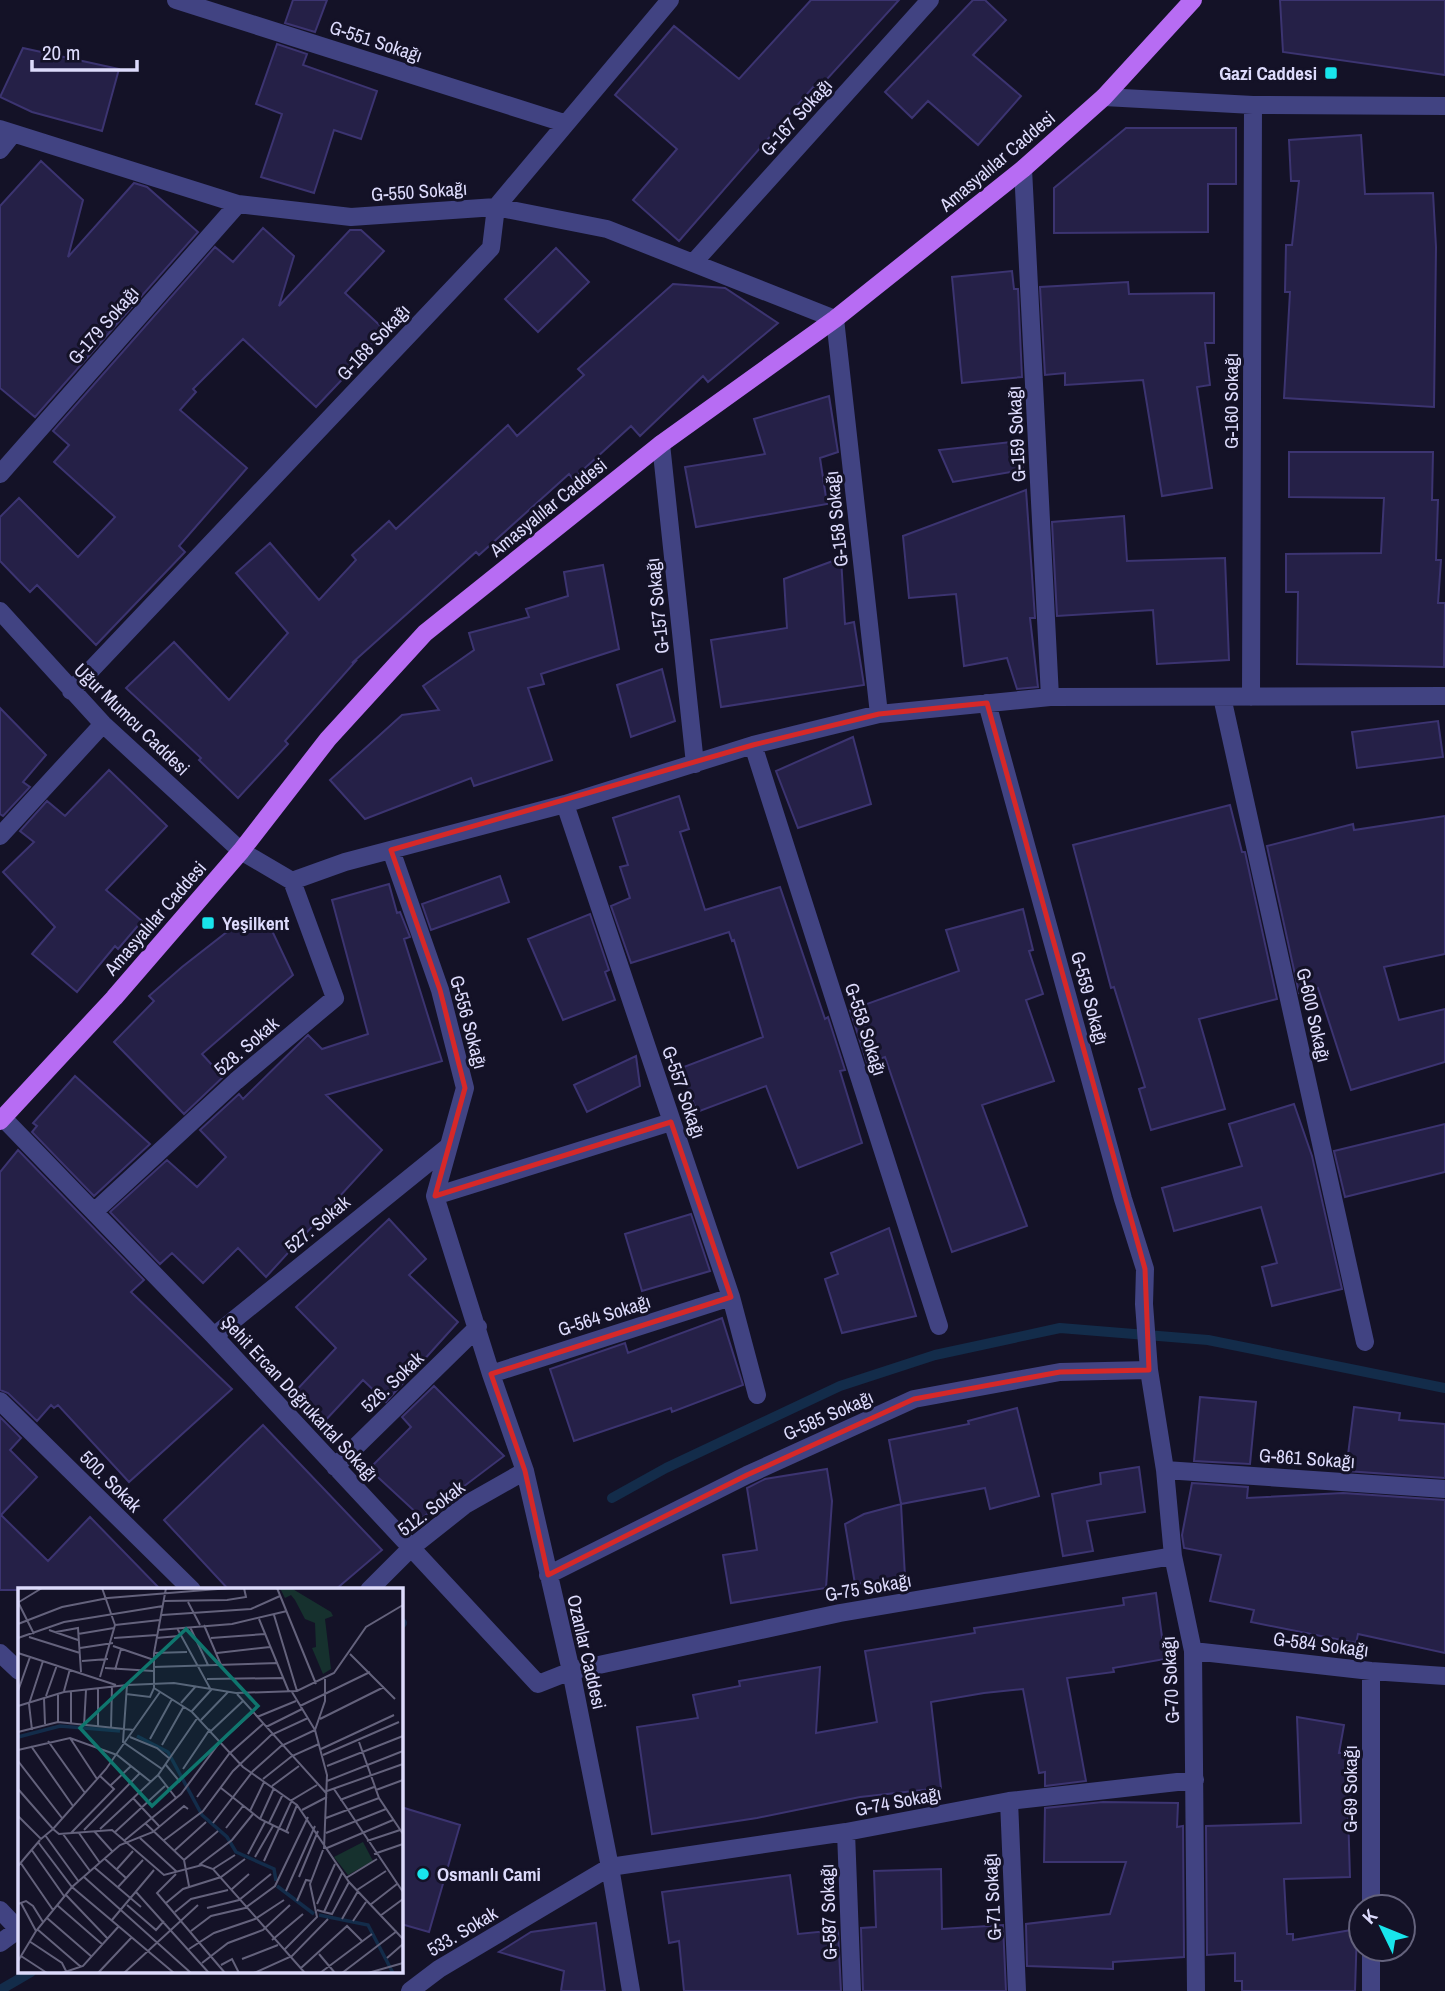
<svg xmlns="http://www.w3.org/2000/svg" width="1445" height="1991" font-family="'Archivo Narrow',sans-serif">
<style>
.lines{fill:none;stroke-linecap:round;stroke-linejoin:round}
.stream{stroke:#132c4a;stroke-width:10}
.building{fill:#252047;stroke:#3c3471;stroke-width:2}
.minor{stroke:#414382;stroke-width:18}
.major{stroke:#b76cf3;stroke-width:18}
.marked{fill:none;stroke:#d62828;stroke-width:5;stroke-linejoin:round}
.poi-dot{fill:#18e5ec;stroke:#141227;stroke-width:2.5}
.labels{text-anchor:middle;dominant-baseline:central;stroke-width:6;stroke-linejoin:round;paint-order:stroke}
.street-label{font-size:19px;fill:#dddbfc;stroke:#141227}
.poi-label{font-size:19px;font-weight:bold;fill:#dddbfc;stroke:#141227;text-anchor:start}
.inset-river{fill:none;stroke:#132c4a;stroke-width:3.5}
.inset-road{fill:none;stroke:#64627c;stroke-width:2}
.view{fill:#0f766e;fill-opacity:0.15;stroke:#0f766e;stroke-width:3.5}
.inset-edge{fill:none;stroke:#dddbfc;stroke-width:3.5}
</style>
<rect width="100%" height="100%" fill="#141227"/>
<g class="lines">
<path class="stream" d="M 612,1498 L 666,1468 L 840,1386 L 935,1355 L 1060,1328 L 1208,1340 L 1445,1388
M 401,1624 L 402,1623
M 0,1990 L 31,1972"/>
</g>
<path class="building" d="M 293,0 L 327,0 L 315,32 L 285,23 Z
M 811,0 L 899,0 L 818,89 L 814,86 L 679,241 L 633,200 L 677,149 L 615,95 L 674,26 L 739,79 Z
M 973,0 L 985,0 L 1006,20 L 973,55 L 1021,96 L 978,145 L 928,101 L 912,118 L 885,92 Z
M 1280,0 L 1445,0 L 1445,75 L 1283,52 Z
M 277,44 L 307,54 L 303,65 L 377,91 L 361,139 L 334,130 L 314,193 L 261,177 L 282,114 L 256,104 Z
M 23,48 L 119,69 L 102,131 L 32,112 L 0,97 Z
M 1126,128 L 1236,128 L 1236,184 L 1208,184 L 1208,232 L 1054,233 L 1054,188 Z
M 1361,135 L 1365,194 L 1433,193 L 1436,247 L 1434,407 L 1284,398 L 1290,292 L 1285,292 L 1286,245 L 1292,245 L 1299,181 L 1291,181 L 1289,140 Z
M 41,161 L 83,200 L 68,257 L 134,183 L 147,187 L 198,232 L 35,417 L 0,388 L 0,206 Z
M 263,228 L 294,256 L 279,306 L 350,230 L 361,230 L 384,251 L 345,293 L 387,332 L 316,407 L 243,339 L 193,389 L 196,392 L 180,410 L 247,468 L 179,546 L 185,552 L 96,645 L 37,585 L 30,592 L 0,561 L 0,517 L 19,498 L 78,557 L 115,517 L 54,462 L 69,445 L 53,431 L 215,247 L 233,262 Z
M 556,248 L 589,282 L 538,332 L 505,299 Z
M 1012,271 L 1014,289 L 1018,289 L 1022,377 L 962,383 L 952,277 Z
M 1128,282 L 1129,294 L 1214,293 L 1214,343 L 1205,343 L 1210,385 L 1197,387 L 1212,488 L 1162,496 L 1143,380 L 1065,385 L 1065,373 L 1045,375 L 1040,287 Z
M 673,284 L 725,288 L 778,323 L 708,382 L 703,376 L 640,436 L 631,426 L 573,479 L 569,474 L 479,555 L 476,552 L 352,663 L 355,662 L 285,741 L 288,744 L 238,798 L 199,760 L 201,758 L 126,688 L 174,642 L 229,700 L 288,633 L 236,573 L 270,543 L 319,600 L 356,560 L 352,555 L 389,521 L 396,529 L 508,425 L 517,436 L 584,375 L 578,369 Z
M 829,396 L 838,452 L 820,458 L 827,504 L 696,527 L 685,467 L 765,454 L 754,419 Z
M 1020,441 L 1023,470 L 953,482 L 939,450 Z
M 1289,452 L 1433,452 L 1432,500 L 1438,500 L 1436,560 L 1441,560 L 1438,603 L 1445,603 L 1444,667 L 1297,664 L 1298,592 L 1286,592 L 1286,554 L 1381,553 L 1384,498 L 1289,497 Z
M 1026,490 L 1035,618 L 1030,618 L 1038,687 L 1017,689 L 1007,658 L 964,666 L 956,594 L 909,598 L 903,536 Z
M 1124,516 L 1127,561 L 1225,558 L 1229,660 L 1157,664 L 1153,610 L 1057,616 L 1052,522 Z
M 841,558 L 845,624 L 854,622 L 864,685 L 721,707 L 711,640 L 787,628 L 784,579 Z
M 603,565 L 619,649 L 541,674 L 544,684 L 528,688 L 552,760 L 474,786 L 471,778 L 365,819 L 330,780 L 402,715 L 439,710 L 423,686 L 474,650 L 469,633 L 529,617 L 526,609 L 568,596 L 564,572 Z
M 662,669 L 675,721 L 631,737 L 617,685 Z
M 0,708 L 46,755 L 23,782 L 30,787 L 3,816 L 0,814 Z
M 1438,721 L 1443,757 L 1357,768 L 1352,732 Z
M 853,737 L 871,804 L 798,828 L 776,771 Z
M 109,770 L 167,826 L 106,890 L 142,921 L 118,949 L 115,946 L 77,992 L 32,954 L 55,927 L 3,872 L 34,842 L 20,831 L 47,801 L 65,816 Z
M 679,796 L 689,829 L 680,832 L 705,910 L 780,887 L 825,1019 L 828,1017 L 845,1070 L 840,1071 L 862,1143 L 798,1168 L 766,1086 L 697,1112 L 681,1068 L 763,1037 L 734,940 L 732,941 L 729,932 L 631,963 L 611,906 L 630,898 L 620,867 L 628,865 L 613,818 Z
M 1230,805 L 1242,852 L 1245,852 L 1277,999 L 1199,1019 L 1225,1109 L 1151,1130 L 1139,1089 L 1145,1087 L 1114,987 L 1111,988 L 1073,845 Z
M 1445,816 L 1445,954 L 1384,967 L 1399,1020 L 1445,1009 L 1445,1062 L 1351,1090 L 1318,988 L 1299,993 L 1267,846 L 1353,824 L 1354,830 Z
M 500,876 L 509,902 L 431,930 L 422,904 Z
M 389,884 L 397,913 L 400,912 L 410,937 L 404,939 L 442,1061 L 326,1095 L 382,1150 L 266,1277 L 238,1248 L 203,1283 L 172,1253 L 160,1264 L 110,1212 L 167,1160 L 197,1187 L 226,1157 L 200,1130 L 239,1094 L 243,1099 L 308,1035 L 322,1049 L 368,1034 L 332,900 Z
M 1023,909 L 1033,950 L 1029,951 L 1043,994 L 1026,1000 L 1054,1081 L 982,1105 L 1027,1226 L 952,1252 L 885,1057 L 867,1063 L 850,1010 L 959,971 L 946,930 Z
M 590,914 L 609,970 L 605,972 L 615,1000 L 563,1020 L 528,939 Z
M 266,918 L 293,975 L 202,1054 L 223,1077 L 184,1114 L 114,1042 L 154,1001 L 149,996 L 182,967 L 232,928 Z
M 636,1056 L 640,1086 L 587,1112 L 574,1085 Z
M 75,1076 L 150,1144 L 94,1196 L 32,1132 L 37,1126 L 33,1123 Z
M 1294,1104 L 1312,1156 L 1342,1289 L 1272,1306 L 1262,1267 L 1277,1263 L 1261,1207 L 1174,1231 L 1162,1188 L 1242,1166 L 1229,1124 Z
M 1445,1124 L 1445,1172 L 1345,1197 L 1334,1151 Z
M 18,1150 L 144,1280 L 131,1292 L 232,1389 L 129,1482 L 58,1405 L 54,1408 L 51,1405 L 37,1421 L 8,1393 L 0,1390 L 0,1172 Z
M 691,1214 L 710,1271 L 642,1291 L 625,1234 Z
M 389,1219 L 426,1259 L 409,1275 L 458,1322 L 386,1402 L 363,1380 L 322,1424 L 291,1396 L 336,1348 L 296,1307 Z
M 889,1228 L 916,1316 L 842,1333 L 825,1279 L 838,1274 L 831,1253 Z
M 722,1318 L 743,1385 L 672,1412 L 671,1408 L 574,1441 L 550,1369 L 625,1343 L 628,1353 Z
M 434,1386 L 504,1456 L 422,1518 L 369,1469 L 411,1427 L 402,1417 Z
M 1200,1397 L 1256,1402 L 1250,1464 L 1194,1461 Z
M 1354,1407 L 1400,1413 L 1399,1420 L 1445,1424 L 1445,1478 L 1346,1471 Z
M 1017,1408 L 1039,1496 L 990,1509 L 985,1488 L 901,1504 L 889,1440 L 969,1424 L 968,1421 Z
M 0,1417 L 21,1438 L 10,1450 L 37,1477 L 1,1515 L 48,1561 L 90,1517 L 161,1590 L 0,1590 Z
M 263,1425 L 382,1550 L 335,1590 L 229,1590 L 164,1520 Z
M 1139,1467 L 1145,1512 L 1087,1521 L 1093,1551 L 1063,1556 L 1052,1494 L 1101,1484 L 1100,1473 Z
M 827,1469 L 832,1501 L 826,1588 L 731,1603 L 723,1555 L 757,1550 L 747,1488 L 765,1479 Z
M 1192,1483 L 1248,1487 L 1247,1498 L 1343,1493 L 1445,1500 L 1445,1653 L 1358,1634 L 1356,1643 L 1251,1622 L 1254,1610 L 1210,1601 L 1221,1555 L 1184,1548 L 1182,1535 Z
M 901,1504 L 905,1577 L 855,1584 L 845,1524 L 864,1514 Z
M 1156,1593 L 1165,1659 L 1113,1668 L 1114,1672 L 1067,1678 L 1086,1781 L 1045,1786 L 1045,1772 L 1039,1773 L 1023,1689 L 984,1693 L 931,1702 L 941,1788 L 860,1797 L 757,1818 L 652,1834 L 637,1727 L 698,1718 L 693,1695 L 740,1686 L 739,1681 L 820,1667 L 816,1733 L 877,1722 L 865,1651 L 975,1633 L 974,1628 L 1124,1605 L 1123,1598 Z
M 1297,1717 L 1344,1725 L 1339,1753 L 1351,1752 L 1352,1812 L 1348,1812 L 1350,1877 L 1284,1879 L 1287,1934 L 1293,1934 L 1293,1940 L 1357,1929 L 1355,1991 L 1242,1991 L 1242,1981 L 1235,1981 L 1235,1953 L 1207,1955 L 1206,1826 L 1301,1823 Z
M 1103,1802 L 1178,1803 L 1177,1827 L 1183,1826 L 1184,1957 L 1113,1962 L 1113,1969 L 1027,1966 L 1026,1924 L 1110,1914 L 1126,1862 L 1044,1862 L 1045,1808 Z
M 401,1807 L 460,1825 L 429,1932 L 401,1924 Z
M 941,1869 L 942,1929 L 1003,1925 L 1006,1991 L 863,1991 L 861,1928 L 876,1927 L 874,1871 Z
M 790,1875 L 798,1934 L 838,1930 L 841,1991 L 684,1991 L 679,1941 L 669,1943 L 662,1892 Z
M 596,1923 L 605,1991 L 561,1991 L 564,1971 L 499,1952 L 531,1932 Z"/>
<g class="lines">
<path class="minor" d="M 176,0 L 564,123
M 1104,97 L 1253,105 L 1445,106
M 0,129 L 238,204 L 351,217 L 496,207 L 607,229 L 835,319 L 879,714
M 0,150 L 12,135
M 1023,169 L 1050,697
M 694,262 L 930,0
M 661,444 L 695,764
M 0,474 L 238,204
M 0,611 L 103,724 L 241,851 L 292,881 L 345,862 L 565,804 L 753,745 L 879,714 L 1050,697 L 1445,696
M 71,691 L 491,248 L 496,207 L 670,0
M 1222,697 L 1365,1342
M 1251,697 L 1253,105
M 987,703 L 1123,1199 L 1145,1269 L 1144,1304 L 1149,1370 L 1165,1470 L 1173,1556 L 1193,1651 L 1196,1991
M 753,745 L 939,1326
M 565,804 L 731,1297 L 757,1395
M 0,836 L 103,724
M 391,850 L 440,990 L 465,1088 L 435,1196 L 491,1374 L 525,1471 L 571,1671 L 610,1867 L 631,1991
M 3,1118 L 214,1336 L 538,1684 L 571,1671 L 840,1613 L 1173,1556
M 435,1196 L 671,1122
M 94,1212 L 236,1081 L 335,998 L 292,881
M 214,1336 L 449,1146
M 491,1374 L 731,1297
M 0,1401 L 192,1590
M 335,1467 L 478,1327
M 1165,1470 L 1445,1489
M 548,1575 L 747,1475 L 914,1399 L 1060,1372 L 1149,1370
M 369,1590 L 412,1547 L 465,1505 L 525,1471
M 1193,1651 L 1371,1671 L 1445,1676
M 0,1653 L 19,1671
M 1371,1671 L 1371,1907
M 1009,1801 L 1017,1991
M 846,1832 L 852,1991
M 0,1910 L 19,1930
M 0,1943 L 19,1929
M 1371,1949 L 1371,1991
M 410,1991 L 439,1969 L 610,1867 L 846,1832 L 1009,1801 L 1195,1780"/>
<path class="major" d="M 0,1121 L 114,998 L 241,851 L 328,739 L 425,633 L 661,444 L 835,319 L 1023,169 L 1104,97 L 1193,0"/>
</g>
<path class="marked" d="M 987,703 L 1145,1269 L 1149,1370 L 1060,1372 L 914,1399 L 747,1475 L 548,1575 L 525,1471 L 491,1374 L 731,1297 L 671,1122 L 435,1196 L 465,1088 L 440,990 L 391,850 L 753,745 L 879,714 Z"/>
<g class="poi-dot">
<rect x="1324" y="66" width="14" height="14" rx="3.5"/>
<rect x="201" y="916" width="14" height="14" rx="3.5"/>
<circle cx="423" cy="1874" r="7"/>
</g>
<g class="labels">
<g class="street-label">
<text transform="translate(376 41) rotate(18)">G-551 Sokağı</text>
<text transform="translate(796 117) rotate(-48)">G-167 Sokağı</text>
<text transform="translate(997 161) rotate(-40)">Amasyalılar Caddesi</text>
<text transform="translate(419 191) rotate(-4)">G-550 Sokağı</text>
<text transform="translate(103 325) rotate(-49)">G-179 Sokağı</text>
<text transform="translate(373 342) rotate(-47)">G-168 Sokağı</text>
<text transform="translate(1231 401) rotate(-90)">G-160 Sokağı</text>
<text transform="translate(1016 434) rotate(-93)">G-159 Sokağı</text>
<text transform="translate(548 507) rotate(-39)">Amasyalılar Caddesi</text>
<text transform="translate(836 519) rotate(-96)">G-158 Sokağı</text>
<text transform="translate(657 606) rotate(-96)">G-157 Sokağı</text>
<text transform="translate(132 719) rotate(44)">Uğur Mumcu Caddesi</text>
<text transform="translate(155 918) rotate(-49)">Amasyalılar Caddesi</text>
<text transform="translate(1090 998) rotate(75)">G-559 Sokağı</text>
<text transform="translate(1314 1015) rotate(77)">G-600 Sokağı</text>
<text transform="translate(469 1022) rotate(75)">G-556 Sokağı</text>
<text transform="translate(866 1029) rotate(72)">G-558 Sokağı</text>
<text transform="translate(246 1046) rotate(-41)">528. Sokak</text>
<text transform="translate(684 1092) rotate(71)">G-557 Sokağı</text>
<text transform="translate(317 1224) rotate(-40)">527. Sokak</text>
<text transform="translate(604 1315) rotate(-18)">G-564 Sokağı</text>
<text transform="translate(392 1382) rotate(-44)">526. Sokak</text>
<text transform="translate(300 1398) rotate(47)">Şehit Ercan Doğrukartal Sokağı</text>
<text transform="translate(828 1415) rotate(-24)">G-585 Sokağı</text>
<text transform="translate(1307 1458) rotate(4)">G-861 Sokağı</text>
<text transform="translate(111 1481) rotate(45)">500. Sokak</text>
<text transform="translate(431 1508) rotate(-37)">512. Sokak</text>
<text transform="translate(868 1587) rotate(-10)">G-75 Sokağı</text>
<text transform="translate(1321 1644) rotate(7)">G-584 Sokağı</text>
<text transform="translate(587 1652) rotate(77)">Ozanlar Caddesi</text>
<text transform="translate(1170 1680) rotate(-93)">G-70 Sokağı</text>
<text transform="translate(1350 1789) rotate(-90)">G-69 Sokağı</text>
<text transform="translate(898 1801) rotate(-11)">G-74 Sokağı</text>
<text transform="translate(992 1897) rotate(-93)">G-71 Sokağı</text>
<text transform="translate(828 1912) rotate(-92)">G-587 Sokağı</text>
<text transform="translate(462 1931) rotate(-31)">533. Sokak</text>
</g>
<g class="poi-label">
<text x="1317" y="73" text-anchor="end">Gazi Caddesi</text>
<text x="222" y="923">Yeşilkent</text>
<text x="437" y="1874">Osmanlı Cami</text>
</g>
</g>
<g transform="translate(18 1588)">
<rect width="385" height="385" fill="#141227"/>
<path d="M 262,0 L 273,0 L 313,24 L 315,28 L 307,31 L 313,81 L 305,86 L 294,60 L 298,59 L 297,35 L 287,31 L 277,12 L 273,7 L 267,10 ZM 345,254 L 355,273 L 330,287 L 316,269 Z" fill="#16312e"/>
<path class="inset-river" d="M 119,148 L 150,164 L 184,227 L 209,249 L 218,264 L 256,281 L 258,293M 0,149 L 42,138 L 102,143M 259,298 L 296,326M 301,327 L 350,337 L 375,385"/>
<path class="inset-road" d="M 148,0 L 136,65 L 136,100 L 174,124 L 225,179 L 279,217 L 331,294 L 385,351M 259,0 L 298,96M 146,13 L 209,12 L 228,9 L 226,0M 0,14 L 16,46M 1,14 L 24,0M 170,14 L 182,37M 144,27 L 233,21 L 262,8M 256,27 L 279,103M 241,31 L 271,104M 0,36 L 44,19 L 90,10 L 212,0M 97,37 L 142,32M 186,37 L 203,77M 172,39 L 190,77M 159,40 L 193,102 L 174,123M 31,42 L 60,52M 140,42 L 214,36 L 269,23M 38,44 L 60,40 L 63,84M 60,46 L 96,40M 11,49 L 62,65M 0,50 L 46,34 L 145,18M 96,50 L 139,47M 138,50 L 161,48M 193,50 L 247,46M 95,58 L 136,72M 62,60 L 95,55M 0,65 L 98,97M 136,65 L 169,64M 199,65 L 252,59M 332,66 L 377,111M 64,73 L 90,71M 135,79 L 260,75M 87,80 L 135,83M 97,82 L 103,61M 82,89 L 97,37 L 84,0M 189,91 L 266,90M 109,97 L 105,154 L 144,181M 0,103 L 12,69M 46,103 L 52,81M 108,106 L 132,109 L 136,100M 219,106 L 309,206M 40,107 L 40,134M 28,108 L 39,77M 26,110 L 27,136M 163,115 L 178,98M 0,118 L 46,104 L 109,97 L 156,95 L 218,105 L 279,103 L 316,85 L 348,39 L 385,17M 282,118 L 352,84M 239,129 L 278,113M 302,131 L 366,99M 183,132 L 210,104M 53,135 L 53,103M 66,138 L 68,102M 248,139 L 284,121M 80,140 L 80,100M 93,140 L 94,98M 14,142 L 11,116 L 25,73M 193,143 L 225,113M 0,144 L 40,134 L 116,142M 112,149 L 139,160 L 152,171M 52,150 L 79,191M 132,151 L 154,111M 30,153 L 67,205M 341,154 L 361,210 L 385,246M 144,157 L 166,118M 13,158 L 55,218M 303,161 L 376,127M 0,162 L 52,150 L 99,167 L 133,194M 305,167 L 381,134M 0,173 L 44,230M 148,177 L 162,194M 309,178 L 385,148M 165,181 L 192,141M 140,187 L 158,210M 245,191 L 274,168 L 301,156M 309,193 L 385,163M 93,197 L 113,178M 254,198 L 281,178M 203,200 L 242,231 L 271,245M 0,201 L 35,241 L 88,181 L 142,104M 316,201 L 385,304M 358,202 L 385,192M 309,203 L 385,176M 179,209 L 211,166 L 245,136M 115,210 L 141,238M 322,212 L 356,199M 284,222 L 309,209M 232,223 L 246,194M 0,228 L 23,251 L 35,241 L 41,246 L 94,242 L 146,287 L 184,277 L 195,281 L 287,385M 308,230 L 361,210M 242,231 L 256,200M 127,235 L 166,272 L 171,298M 195,235 L 235,183 L 263,158 L 297,142 L 274,104M 251,235 L 265,206M 208,240 L 225,218M 82,241 L 140,187 L 180,129M 66,242 L 122,185M 76,243 L 94,263M 97,244 L 147,198M 268,244 L 279,217M 53,245 L 96,201 L 82,188M 61,245 L 82,275M 308,245 L 368,221M 45,246 L 72,283M 27,247 L 61,294M 122,250 L 159,284M 107,252 L 163,206 L 202,154 L 235,124M 145,253 L 185,223 L 215,183 L 253,147 L 290,130M 349,253 L 382,242M 20,254 L 54,299 L 156,385M 309,260 L 375,232M 13,261 L 46,308M 306,261 L 309,187 L 297,142 L 307,113 L 307,91M 156,263 L 188,234M 230,266 L 247,234M 356,266 L 385,256M 237,269 L 255,238M 87,271 L 108,290M 166,272 L 200,243M 246,273 L 274,212 L 299,197M 2,274 L 35,322M 181,277 L 214,252 L 235,226M 0,278 L 22,252M 77,280 L 123,319M 99,281 L 115,263M 195,281 L 217,267M 158,286 L 139,305 L 207,385M 66,289 L 173,385M 281,289 L 300,243M 328,290 L 359,271M 100,299 L 125,272M 214,301 L 231,286M 339,302 L 368,283M 268,303 L 297,238M 118,304 L 191,385M 48,307 L 90,351M 279,313 L 288,292 L 293,293M 3,315 L 18,343M 148,315 L 165,301 L 203,289 L 227,271M 0,316 L 8,313 L 15,318 L 25,334M 299,316 L 317,276M 39,317 L 85,357M 109,317 L 138,342 L 146,333M 352,317 L 379,296M 189,320 L 221,312 L 253,286M 299,322 L 306,324 L 324,285M 157,324 L 173,311 L 210,302M 306,324 L 314,326 L 331,294M 362,328 L 385,311M 29,330 L 74,369M 324,331 L 340,303M 94,332 L 136,282M 335,333 L 348,314M 19,341 L 63,379M 173,343 L 193,328 L 227,320 L 257,298 L 290,229M 254,352 L 285,326M 11,353 L 44,375 L 48,383M 171,361 L 196,345 L 237,331 L 266,312M 267,361 L 299,329 L 292,296 L 305,262M 301,366 L 317,385M 3,368 L 29,385M 369,370 L 385,356M 224,371 L 260,357M 0,373 L 18,343 L 54,299 L 102,257 L 135,244 L 166,218 L 170,221M 184,375 L 210,355 L 245,342 L 272,317M 203,377 L 214,371 L 221,385M 283,380 L 329,338 L 344,353M 44,385 L 65,378 L 101,338M 80,385 L 114,349M 106,385 L 180,317M 236,385 L 274,368 L 310,331M 302,385 L 354,346M 324,385 L 379,343M 350,385 L 385,375"/>
<path class="view" d="M 168,41 L 240,118 L 134,218 L 62,140 Z"/>
<rect width="385" height="385" class="inset-edge"/>
</g>
<g transform="translate(1382 1928) rotate(313)"><circle r="33" fill="#141227" stroke="#64627c" stroke-width="2"/>
<path d="M0-5L12 26L0 18L-12 26Z" fill="#18e5ec"/>
<text y="-10" font-size="19" font-weight="bold" text-anchor="middle" fill="#dddbfc">K</text>
</g>
<path d="M32 60v10h105v-10" fill="none" stroke="#dddbfc" stroke-width="3.5"/>
<text x="42" y="60" font-size="21" fill="#dddbfc" stroke="#141227" stroke-width="5" paint-order="stroke">20 m</text>
</svg>
